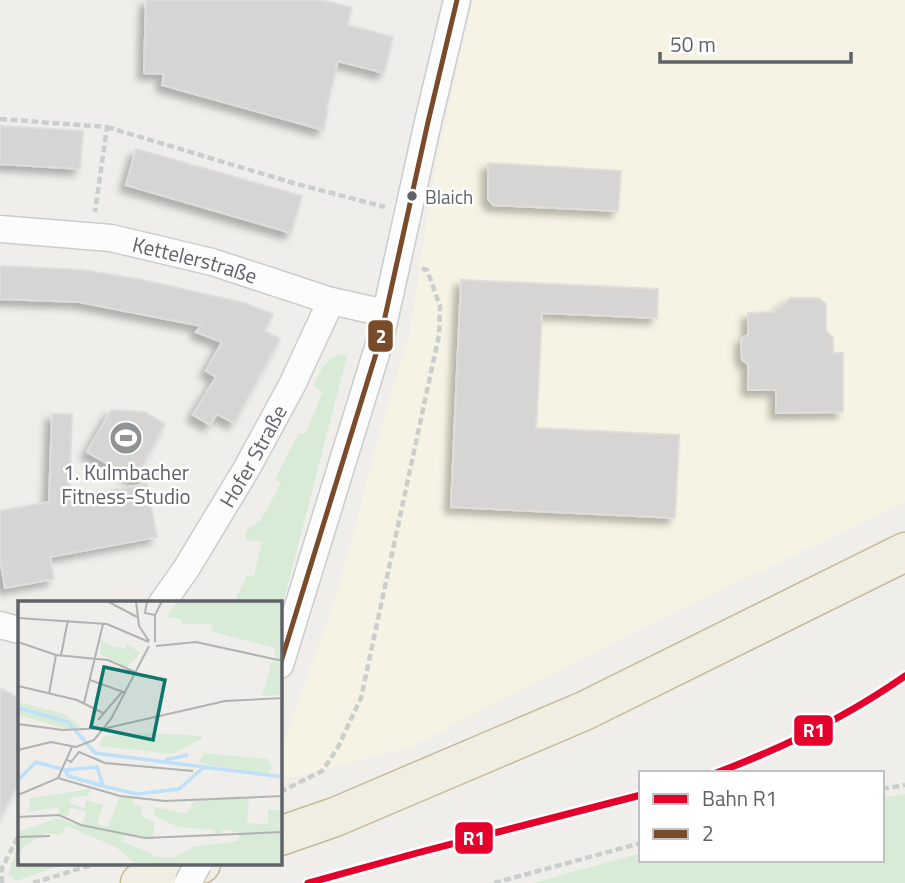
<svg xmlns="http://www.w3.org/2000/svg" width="905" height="883" font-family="'Titillium Web',sans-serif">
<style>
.commercial{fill:#f7f3e4}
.green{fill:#d8ebd6}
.building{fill:#d6d5d3;stroke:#deddd9;stroke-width:2;filter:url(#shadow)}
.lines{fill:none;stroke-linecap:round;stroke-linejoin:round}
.minor-casing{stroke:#cbcccc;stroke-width:29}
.highway-casing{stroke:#c8b996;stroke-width:41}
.path{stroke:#cacfcc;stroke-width:4.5;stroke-dasharray:7 3.5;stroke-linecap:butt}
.minor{stroke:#fdfcfc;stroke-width:26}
.highway{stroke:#f0ede3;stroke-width:38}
.rail-casing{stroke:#e4e4e4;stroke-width:8}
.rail{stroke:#fff;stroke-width:5;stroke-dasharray:16;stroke-linecap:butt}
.minor-bridge-casing{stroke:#cbcccc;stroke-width:29;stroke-linecap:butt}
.minor-bridge{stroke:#fdfcfc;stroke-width:26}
.bus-1-casing{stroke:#fff;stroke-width:10}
.bus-1{stroke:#7a4b2a;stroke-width:5}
.rail-1-casing{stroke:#fff;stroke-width:12}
.rail-1{stroke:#e4002b;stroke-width:7}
.bus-dot{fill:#5f6368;stroke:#fff;stroke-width:2.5}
.labels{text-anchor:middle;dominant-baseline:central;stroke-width:5;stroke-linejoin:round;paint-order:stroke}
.bus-label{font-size:19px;fill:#5f6368;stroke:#fff;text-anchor:start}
.street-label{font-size:21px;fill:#5f6368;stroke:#fff}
.poi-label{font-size:21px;fill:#5f6368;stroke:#fff}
.inset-river{fill:none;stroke:#bfe0f9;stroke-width:3.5}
.inset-road{fill:none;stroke:#b1b2b2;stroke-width:2}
.view{fill:#0f766e;fill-opacity:0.15;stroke:#0f766e;stroke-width:3.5}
.inset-edge{fill:none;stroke:#5f6368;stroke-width:3.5}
.line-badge{stroke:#fff;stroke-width:2.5}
.badge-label{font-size:19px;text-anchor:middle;font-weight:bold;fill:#fff}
</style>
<defs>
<filter id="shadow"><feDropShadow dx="-6" dy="6" stdDeviation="3.5" flood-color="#0004"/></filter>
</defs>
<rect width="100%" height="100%" fill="#efeeea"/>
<path class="commercial" d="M 473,0 L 905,0 L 905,502 L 646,626 L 410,747 L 280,780 L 280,754 L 338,590 L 382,425 L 410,332 L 436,164 Z"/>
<path class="green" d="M 340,354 L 347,356 L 280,615 L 280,603 L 234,603 L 247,576 L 254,576 L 262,542 L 246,540 L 246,531 L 261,520 L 281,483 L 275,479 L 299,433 L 305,434 L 323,392 L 313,385 C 320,372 325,359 340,354 Z
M 905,794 L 905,883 L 533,883 L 641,853 L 641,860 L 882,860 L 882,798 Z
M 19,842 L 19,864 L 65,864 L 16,881 L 8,874 Z"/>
<path class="building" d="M 146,0 L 322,0 L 352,8 L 347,25 L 393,37 L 384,73 L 338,61 L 326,110 L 328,111 L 323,130 L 162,85 L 164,74 L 144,73 Z
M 0,126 L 83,131 L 80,169 L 0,164 Z
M 136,149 L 302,196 L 291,233 L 126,185 Z
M 488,163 L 621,171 L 618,211 L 493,205 L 488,199 Z
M 0,266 L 83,270 L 143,280 L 244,303 L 273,314 L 265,331 L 280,339 L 234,423 L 217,414 L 210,425 L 193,415 L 216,377 L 206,371 L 222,342 L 196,332 L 201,326 L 79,302 L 0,299 Z
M 461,280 L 658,289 L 657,318 L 542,313 L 536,428 L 679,435 L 675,518 L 451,507 Z
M 790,298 L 819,298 L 826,304 L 826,331 L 833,338 L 833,353 L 843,353 L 843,412 L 776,413 L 776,390 L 748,390 L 748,364 L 742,360 L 741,339 L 748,335 L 748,313 L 774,312 Z
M 111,410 L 144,412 L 165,424 L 143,465 L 157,537 L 50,557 L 54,579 L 5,588 L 0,558 L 0,511 L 49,502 L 52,414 L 72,414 L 69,499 L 144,484 L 87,452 Z
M 0,688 L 19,698 L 19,783 L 0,818 Z"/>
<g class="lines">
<defs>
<g id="minor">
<path id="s1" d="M 0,229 L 111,238 L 212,262 L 331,301 L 385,313"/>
<path id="s2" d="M 162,603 L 186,569 L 247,468 L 292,385 L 331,301"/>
<path d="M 0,625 L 19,630"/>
<path d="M 280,665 L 379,344 L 428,122 L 457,0"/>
</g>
<path id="highway" d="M 280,836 L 335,817 L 584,711 L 905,552
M 140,883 L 201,864"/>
</defs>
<use href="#minor" class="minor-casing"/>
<use href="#highway" class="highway-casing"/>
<path class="path" d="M 0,119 L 107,127 L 95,212
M 107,127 L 293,183 L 385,207
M 882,789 L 905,785
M 280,792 L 322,771 L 337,749 L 361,698 L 439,335 L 440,306 L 427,270 L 421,268
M 2,883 L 2,868 L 19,835
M 33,883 L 95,864
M 494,883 L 641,843"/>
<use href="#minor" class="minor"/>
<use href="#highway" class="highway"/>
<defs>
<path id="rail" d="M 716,773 C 783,748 846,717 905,676"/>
</defs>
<use href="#rail" class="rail-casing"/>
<use href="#rail" class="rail"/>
<defs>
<path id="minor-bridge" d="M 188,883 L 198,864"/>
</defs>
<use href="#minor-bridge" class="minor-bridge-casing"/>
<use href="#minor-bridge" class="minor-bridge"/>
<defs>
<path id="bus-1" d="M 280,665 L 379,344 L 428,122 L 457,0"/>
</defs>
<use href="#bus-1" class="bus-1-casing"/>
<use href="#bus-1" class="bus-1"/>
<defs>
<path id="rail-1" d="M 716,773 C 783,748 846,717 905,676
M 308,883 L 417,853 L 641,795"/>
</defs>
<use href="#rail-1" class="rail-1-casing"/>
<use href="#rail-1" class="rail-1"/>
</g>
<defs>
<symbol id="stadium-disc" viewBox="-11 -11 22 22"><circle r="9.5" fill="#919496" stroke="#fff"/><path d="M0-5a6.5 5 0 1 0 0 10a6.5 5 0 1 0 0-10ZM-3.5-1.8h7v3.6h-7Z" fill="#fff"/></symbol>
</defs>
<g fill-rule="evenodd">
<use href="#stadium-disc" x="107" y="419" width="38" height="38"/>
</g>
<circle class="bus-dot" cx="412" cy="196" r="6"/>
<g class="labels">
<g class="bus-label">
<text x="425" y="196">Blaich</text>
</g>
<g class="street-label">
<text stroke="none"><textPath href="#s1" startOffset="198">Kettelerstraße</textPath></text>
<text stroke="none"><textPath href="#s2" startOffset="173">Hofer Straße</textPath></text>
</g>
<g class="poi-label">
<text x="126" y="472">1. Kulmbacher<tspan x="126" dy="24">Fitness-Studio</tspan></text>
</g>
</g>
<g transform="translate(18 601)">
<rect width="264" height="264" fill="#efeeea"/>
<path d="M 159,0 L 264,0 L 264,59 L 257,57 L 257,47 L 193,30 L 194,23 L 164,23 L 163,18 L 149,16 ZM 83,39 L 97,46 L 107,47 L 109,43 L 122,52 L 109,66 L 82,53 ZM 254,60 L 264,62 L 264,94 L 244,95 ZM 0,101 L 47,113 L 63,126 L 50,128 L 0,114 ZM 126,132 L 184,135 L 184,137 L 155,153 L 80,145 L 86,135 ZM 186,152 L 250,158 L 254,166 L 250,173 L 186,163 L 181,161 ZM 73,188 L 70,195 L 54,196 L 51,202 L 66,207 L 69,199 L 85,204 L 79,223 L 90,226 L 102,195 L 116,197 L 115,203 L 124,206 L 123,215 L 136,221 L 136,230 L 134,237 L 105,235 L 106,241 L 140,256 L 154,257 L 176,246 L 220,240 L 223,232 L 205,228 L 204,235 L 198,235 L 196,229 L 160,226 L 136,215 L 137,206 L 168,213 L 176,200 L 222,195 L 231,198 L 229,222 L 240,223 L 250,222 L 250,209 L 262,209 L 264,224 L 256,223 L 264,227 L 264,264 L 118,264 L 98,246 L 49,225 L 41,234 L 26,232 L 6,245 L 1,254 L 4,264 L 0,264 L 0,231 L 39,217 L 63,225 L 69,211 L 52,206 L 50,215 L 41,213 L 41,206 L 10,211 L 13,197 Z" fill="#d8ebd6"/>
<path class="inset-river" d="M 0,107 L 50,121 L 77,152 L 186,166M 147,159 L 170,154M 47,169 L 50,175 L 85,185M 0,179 L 18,161 L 47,169 L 79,166 L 85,185 L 119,193 L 161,188 L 186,166 L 265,176"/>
<path class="inset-road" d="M 89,0 L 119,16M 118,0 L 121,25 L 131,40M 129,0 L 127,12 L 137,14M 0,17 L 89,23 L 131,41M 0,41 L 38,54 L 90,59 L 117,71M 137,41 L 137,14 L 144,0M 138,45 L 178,41 L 265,60M 43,54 L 50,19M 72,79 L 108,92M 0,85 L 59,99 L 85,112M 31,93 L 38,54M 66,102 L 85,23M 80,119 L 104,91M 0,123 L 45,129 L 89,127 L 207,100 L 265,97M 0,149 L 33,141 L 58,146 L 76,139 L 93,118 L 131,45M 48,158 L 53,161 L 61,151 L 87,162 L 175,170M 40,177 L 54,146M 0,194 L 40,177 L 102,195 L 147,200 L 265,195M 0,216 L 41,214 L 63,224 L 127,237 L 265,231M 0,236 L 32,235"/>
<path class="view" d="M 86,66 L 147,79 L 135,139 L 73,126 Z"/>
<rect width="264" height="264" class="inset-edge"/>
</g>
<g class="line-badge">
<rect x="367" y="319" width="27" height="34" rx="7" fill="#7a4b2a"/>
<rect x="793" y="714" width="41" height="33" rx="7" fill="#e4002b"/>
<rect x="454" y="821" width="40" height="34" rx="7" fill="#e4002b"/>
</g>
<g class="badge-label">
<text x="381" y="343">2</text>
<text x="814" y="737">R1</text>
<text x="474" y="845">R1</text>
</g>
<rect x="639" y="771" width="245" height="91" fill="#ffffff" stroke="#bfc1c3" stroke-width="2"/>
<rect x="653" y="794" width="35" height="10" fill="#e4002b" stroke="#bfc1c3" stroke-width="2"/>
<text x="702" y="806" font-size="21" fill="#5f6368">Bahn R1</text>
<rect x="653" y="829" width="35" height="10" fill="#7a4b2a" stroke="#bfc1c3" stroke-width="2"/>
<text x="702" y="841" font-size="21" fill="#5f6368">2</text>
<path d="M660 52v10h191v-10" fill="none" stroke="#5f6368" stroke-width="3.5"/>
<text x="670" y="52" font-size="21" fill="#5f6368" stroke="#ffffff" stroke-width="5" paint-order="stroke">50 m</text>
</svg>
